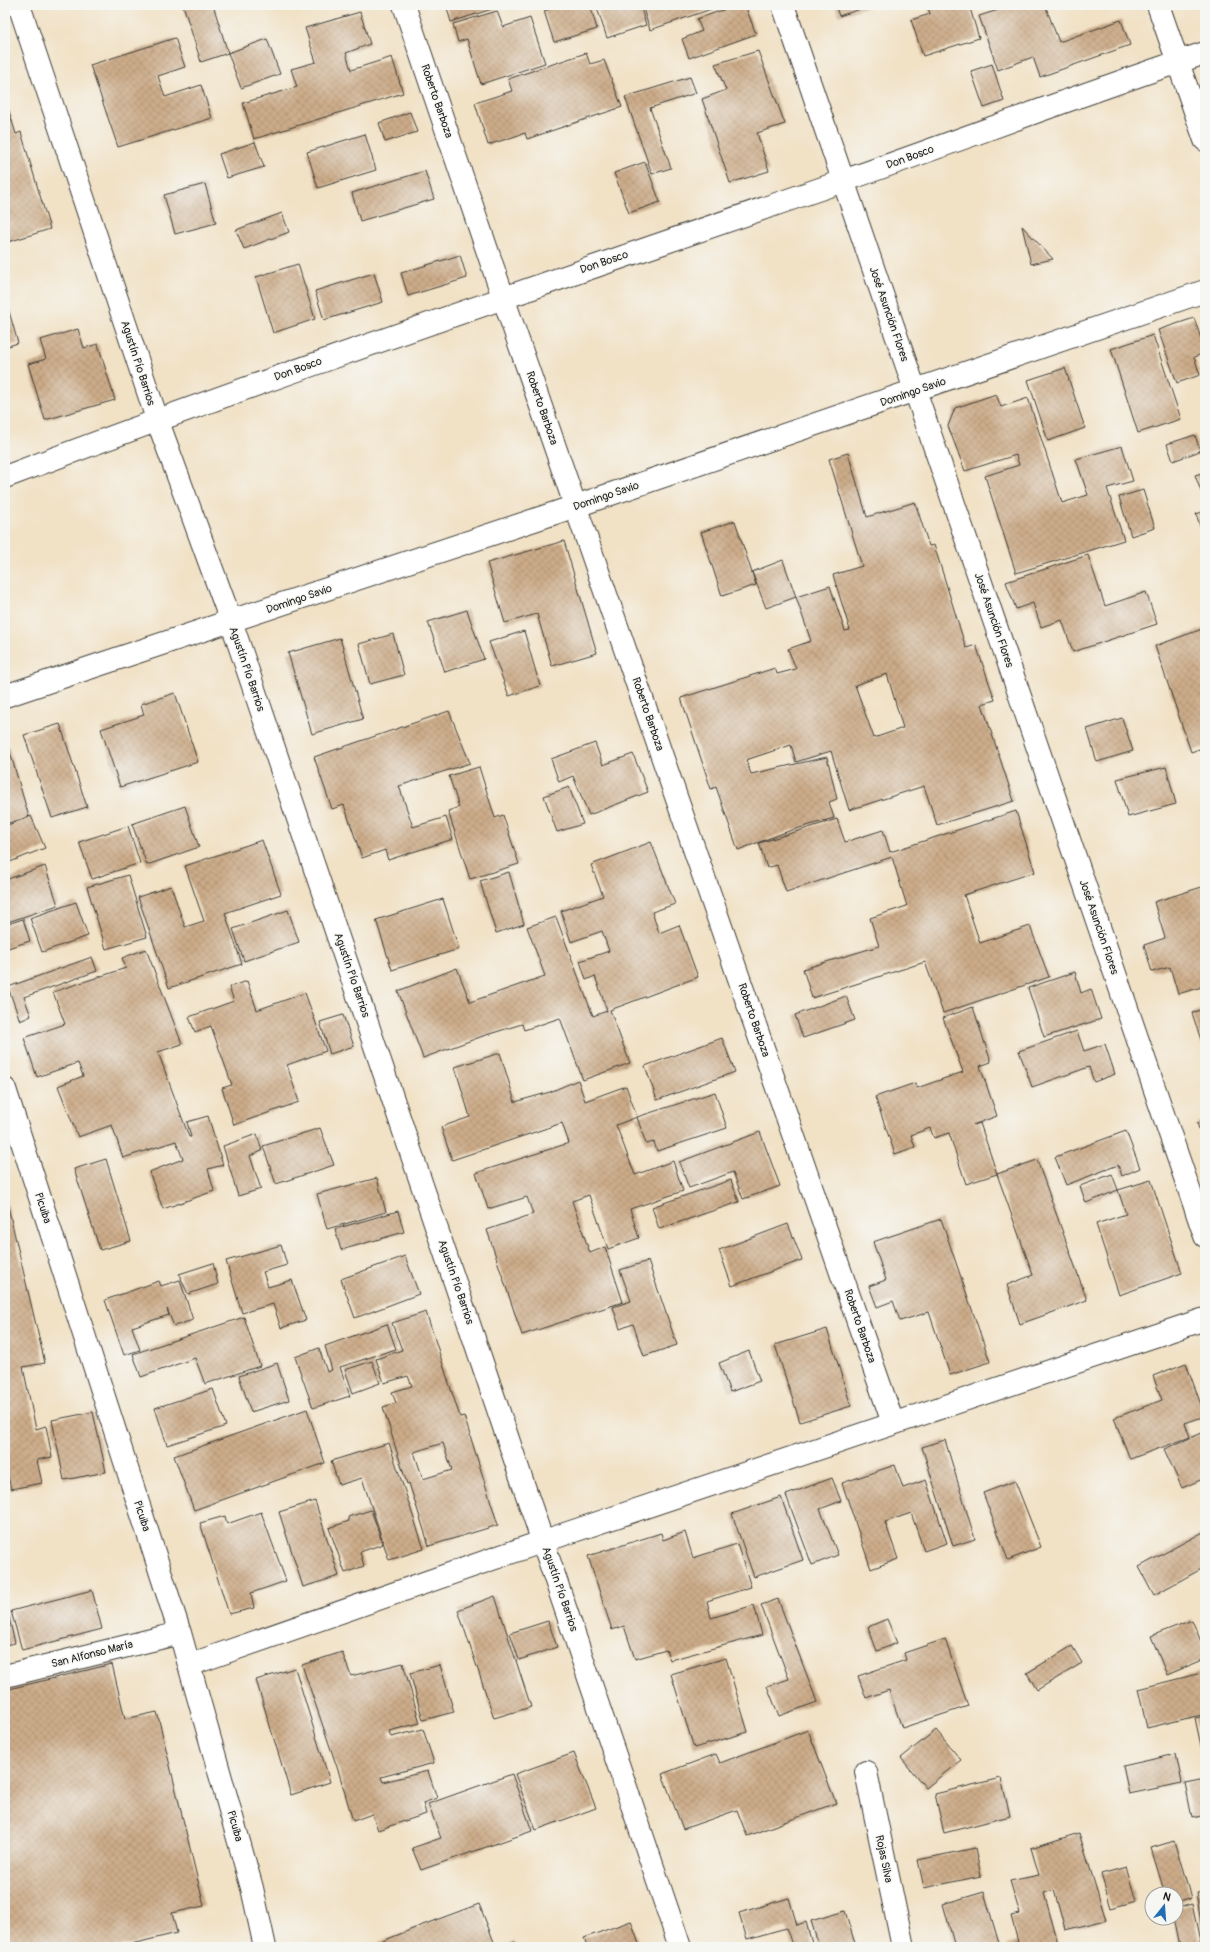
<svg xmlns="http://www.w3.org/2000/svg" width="1210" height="1952" font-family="Pangolin,sans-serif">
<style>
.building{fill:url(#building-cross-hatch);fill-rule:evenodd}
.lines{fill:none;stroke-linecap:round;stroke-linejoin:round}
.minor-casing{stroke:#3c3a35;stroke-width:24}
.minor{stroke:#fff;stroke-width:22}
.labels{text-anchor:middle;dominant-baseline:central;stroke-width:3;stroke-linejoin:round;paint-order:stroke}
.street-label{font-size:11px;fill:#1c1c1c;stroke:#f6f6f2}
</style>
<defs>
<pattern id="building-cross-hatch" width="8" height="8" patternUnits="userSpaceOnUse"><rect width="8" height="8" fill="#ccac89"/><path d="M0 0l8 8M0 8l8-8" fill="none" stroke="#af9376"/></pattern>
</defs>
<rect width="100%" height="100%" fill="#f6f6f2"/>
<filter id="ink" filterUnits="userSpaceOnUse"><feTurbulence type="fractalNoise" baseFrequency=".025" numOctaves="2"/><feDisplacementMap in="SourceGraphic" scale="8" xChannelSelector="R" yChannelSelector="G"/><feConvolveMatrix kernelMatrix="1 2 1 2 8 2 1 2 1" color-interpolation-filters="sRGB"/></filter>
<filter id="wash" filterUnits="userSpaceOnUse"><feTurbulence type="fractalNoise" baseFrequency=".012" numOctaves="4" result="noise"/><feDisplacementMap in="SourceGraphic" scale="16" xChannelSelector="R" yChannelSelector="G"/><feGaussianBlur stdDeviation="0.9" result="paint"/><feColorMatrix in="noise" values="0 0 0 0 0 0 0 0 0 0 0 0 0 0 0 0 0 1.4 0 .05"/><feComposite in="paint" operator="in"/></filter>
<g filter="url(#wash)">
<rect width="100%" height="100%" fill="#f1e1c5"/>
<g id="blocks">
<path class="building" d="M 183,5 L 213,5 L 228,53 L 201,62 Z
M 446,5 L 505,5 L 451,22 Z
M 564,5 L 590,5 L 597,29 L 554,42 L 544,11 Z
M 596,5 L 640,5 L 646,25 L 607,38 Z
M 642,5 L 723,5 L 650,30 Z
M 737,5 L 745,5 L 756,34 L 689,58 L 682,39 L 702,31 L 697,19 Z
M 835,5 L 873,5 L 839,16 Z
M 927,5 L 969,5 L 979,38 L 923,56 L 911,20 L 930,14 Z
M 1014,5 L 1045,5 L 1059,42 L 1121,20 L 1130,45 L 1040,77 L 1033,57 L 998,70 L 979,16 Z
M 497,11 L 503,27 L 530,18 L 545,63 L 481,84 L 467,39 L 458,42 L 453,24 Z
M 360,12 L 370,44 L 346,53 L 351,70 L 392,57 L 403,93 L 254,139 L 243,103 L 297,87 L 291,69 L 316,62 L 305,28 Z
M 175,38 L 185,67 L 158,76 L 165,97 L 201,85 L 212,118 L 118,147 L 90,65 Z
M 267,39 L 280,74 L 241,88 L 228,53 Z
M 758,51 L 785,124 L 757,133 L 769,171 L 730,183 L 702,99 L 726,90 L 715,64 Z
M 586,53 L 590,64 L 604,60 L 622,107 L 527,139 L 525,133 L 488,145 L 475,103 L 512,91 L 508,79 Z
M 992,64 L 1004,101 L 984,108 L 971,71 Z
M 690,77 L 696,93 L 650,108 L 671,168 L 652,174 L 625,97 Z
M 5,98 L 16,134 L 21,132 L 50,229 L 5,243 Z
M 410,112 L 417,132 L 385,142 L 379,123 Z
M 365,134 L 376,170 L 318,188 L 307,152 Z
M 255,142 L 264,167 L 227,178 L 219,154 Z
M 645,162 L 660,202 L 629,213 L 614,173 Z
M 425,171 L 434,199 L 360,221 L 352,193 Z
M 205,184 L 216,223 L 175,234 L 164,195 Z
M 282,213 L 289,232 L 244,249 L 236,230 Z
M 1022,226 L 1053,259 L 1031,264 Z
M 460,255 L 467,278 L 408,296 L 401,273 Z
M 298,264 L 315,319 L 273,333 L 256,277 Z
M 374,273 L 383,302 L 324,320 L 315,291 Z
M 8,308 L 18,343 L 5,347 L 5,309 Z
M 1194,318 L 1205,350 L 1205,353 L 1194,357 L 1200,375 L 1177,383 L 1158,330 Z
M 78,329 L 84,348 L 98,344 L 115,400 L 45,420 L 28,364 L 46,359 L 40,340 Z
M 1153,335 L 1181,419 L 1138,433 L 1111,349 Z
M 1065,368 L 1085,428 L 1048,441 L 1028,380 Z
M 996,394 L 1001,407 L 1028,398 L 1062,503 L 1088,495 L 1076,459 L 1122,446 L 1133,481 L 1107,488 L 1124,540 L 1016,573 L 985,476 L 1019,465 L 1016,455 L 965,471 L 948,426 L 955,408 Z
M 1195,435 L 1200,451 L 1173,461 L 1167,444 Z
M 848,453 L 867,517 L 915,502 L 929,546 L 934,545 L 966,648 L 976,645 L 995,700 L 982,704 L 1014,801 L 937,825 L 924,786 L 849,810 L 831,751 L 796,762 L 791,745 L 746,760 L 751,774 L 827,757 L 837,799 L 829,802 L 834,818 L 789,831 L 738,850 L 716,787 L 711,789 L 681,698 L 775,668 L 777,674 L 796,669 L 788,649 L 811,641 L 796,597 L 830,586 L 845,631 L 850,630 L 833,575 L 862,566 L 829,459 ZM 887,674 L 903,728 L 874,738 L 855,685 Z
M 1205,472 L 1205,502 L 1195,475 Z
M 1143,490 L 1155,528 L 1131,536 L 1119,497 Z
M 1205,511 L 1205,540 L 1196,514 Z
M 735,521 L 756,585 L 722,596 L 701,532 Z
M 564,541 L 597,653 L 552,666 L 537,614 L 505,623 L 487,563 Z
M 1088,555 L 1105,606 L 1146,592 L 1157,624 L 1073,652 L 1062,620 L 1041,627 L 1033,603 L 1016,609 L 1006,582 Z
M 783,560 L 796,597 L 766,608 L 752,572 Z
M 467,610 L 484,659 L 445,672 L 428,622 Z
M 1205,628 L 1205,747 L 1191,752 L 1155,646 Z
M 524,631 L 540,686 L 509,696 L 489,642 Z
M 393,634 L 404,675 L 370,684 L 359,644 Z
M 340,638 L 363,719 L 312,734 L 288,653 Z
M 175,693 L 198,762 L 120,787 L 101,729 L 144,715 L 141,704 Z
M 449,711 L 470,763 L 399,786 L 413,827 L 446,817 L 453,839 L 388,860 L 385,850 L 362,858 L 344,805 L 332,809 L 314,757 Z
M 1122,718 L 1133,751 L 1097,762 L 1087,729 Z
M 60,724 L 87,807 L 52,818 L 24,735 Z
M 595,743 L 603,765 L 633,754 L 648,792 L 589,815 L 573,776 L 559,782 L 551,759 Z
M 8,745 L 29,817 L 5,824 L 5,746 Z
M 479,767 L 495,818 L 503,815 L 519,864 L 470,879 L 448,811 L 459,807 L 449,776 Z
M 1166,767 L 1176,804 L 1128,817 L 1117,779 Z
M 569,787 L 583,824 L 557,832 L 544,796 Z
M 185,806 L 199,847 L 147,865 L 132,824 Z
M 1016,811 L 1035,872 L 964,895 L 980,943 L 1030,926 L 1049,977 L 943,1013 L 925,962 L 812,998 L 803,969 L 879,946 L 870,918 L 907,906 L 892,857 L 786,892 L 777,865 L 767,868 L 759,843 L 837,819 L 845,842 L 883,830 L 890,852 Z
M 31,816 L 45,848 L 5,864 L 5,826 Z
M 128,826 L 140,863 L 92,879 L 79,842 Z
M 262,840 L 281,894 L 225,913 L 242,964 L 169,988 L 138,897 L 171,886 L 185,927 L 204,921 L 185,866 Z
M 651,842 L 675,904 L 652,912 L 659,933 L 679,925 L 698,977 L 610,1010 L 630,1063 L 583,1080 L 560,1018 L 524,1030 L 522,1024 L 483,1036 L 423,1058 L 398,991 L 457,968 L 470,1002 L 545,976 L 527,927 L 556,917 L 593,1016 L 607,1011 L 595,976 L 586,980 L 580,961 L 609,951 L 602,931 L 571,942 L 561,911 L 603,896 L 591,865 Z
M 45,866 L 58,905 L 5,923 L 5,880 Z
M 509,872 L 524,924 L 496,933 L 480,881 Z
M 128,875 L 147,937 L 106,949 L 87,887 Z
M 1205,886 L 1205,986 L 1178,994 L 1170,967 L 1152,972 L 1144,945 L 1165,938 L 1154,902 Z
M 443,899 L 459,949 L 392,970 L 376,920 Z
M 76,902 L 88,936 L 42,952 L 30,918 Z
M 288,910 L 299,942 L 244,961 L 233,929 Z
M 23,919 L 30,941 L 5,949 L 5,925 Z
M 146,949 L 182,1044 L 158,1052 L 189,1137 L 191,1137 L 187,1122 L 208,1116 L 223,1165 L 208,1169 L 214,1191 L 163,1209 L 149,1172 L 183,1159 L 176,1141 L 123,1158 L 112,1125 L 78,1137 L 58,1086 L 83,1076 L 78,1063 L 37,1077 L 24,1038 L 65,1024 L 53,992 L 126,968 L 122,958 Z
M 92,957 L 97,971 L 24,997 L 31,1016 L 20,1021 L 8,987 Z
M 1075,972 L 1081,993 L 1091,989 L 1101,1019 L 1044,1037 L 1028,988 Z
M 247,981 L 257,1010 L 305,993 L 326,1051 L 287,1065 L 299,1102 L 234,1125 L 222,1088 L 232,1085 L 211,1026 L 195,1032 L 189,1017 L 234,1001 L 229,987 Z
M 846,996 L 855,1020 L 803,1038 L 795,1015 Z
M 973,1007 L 991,1062 L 980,1066 L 997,1116 L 973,1125 L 980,1123 L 997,1174 L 1037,1160 L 1087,1300 L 1020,1324 L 1007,1285 L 1033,1275 L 997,1174 L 966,1184 L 949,1133 L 934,1138 L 930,1128 L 911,1135 L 915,1147 L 895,1154 L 875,1097 L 915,1083 L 917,1088 L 963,1072 L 943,1018 Z
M 1205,1008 L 1205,1042 L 1202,1043 L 1192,1013 Z
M 343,1015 L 354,1046 L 330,1054 L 320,1022 Z
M 1077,1031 L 1084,1051 L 1105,1044 L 1115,1074 L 1094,1082 L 1089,1067 L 1032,1087 L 1019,1051 Z
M 722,1038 L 735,1072 L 657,1100 L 645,1066 Z
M 500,1053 L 515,1102 L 550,1092 L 578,1080 L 585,1101 L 626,1086 L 637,1117 L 616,1125 L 635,1175 L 673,1161 L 683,1191 L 630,1209 L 639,1238 L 608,1249 L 589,1195 L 572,1201 L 590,1253 L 605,1247 L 623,1302 L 522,1335 L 487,1230 L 533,1214 L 527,1197 L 488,1209 L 476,1173 L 569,1143 L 562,1123 L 452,1160 L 441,1127 L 470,1117 L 455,1067 Z
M 715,1092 L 727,1128 L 657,1151 L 654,1142 L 646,1144 L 637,1117 Z
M 1205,1121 L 1205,1146 L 1197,1123 Z
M 320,1128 L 334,1165 L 276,1184 L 263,1146 Z
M 1126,1131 L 1140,1168 L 1122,1176 L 1118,1165 L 1066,1185 L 1055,1157 Z
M 760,1132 L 780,1186 L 743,1199 L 733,1172 L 689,1188 L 679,1162 Z
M 257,1134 L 262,1151 L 250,1156 L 261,1189 L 238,1196 L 223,1146 Z
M 106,1159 L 131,1241 L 100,1250 L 74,1169 Z
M 1112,1174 L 1118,1190 L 1151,1180 L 1182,1273 L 1119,1295 L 1096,1224 L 1126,1214 L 1118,1190 L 1086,1203 L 1080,1186 Z
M 377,1178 L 386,1212 L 327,1229 L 317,1194 Z
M 731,1180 L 739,1202 L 659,1229 L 652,1207 Z
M 5,1194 L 45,1363 L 23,1367 L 36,1429 L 46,1426 L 52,1457 L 37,1460 L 42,1483 L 11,1489 L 6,1467 L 5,1467 Z
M 398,1211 L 404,1232 L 341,1250 L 335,1229 Z
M 941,1219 L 990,1362 L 950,1375 L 929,1312 L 900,1321 L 893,1301 L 877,1307 L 869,1286 L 886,1280 L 873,1242 Z
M 788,1224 L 802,1260 L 732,1286 L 719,1250 Z
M 281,1245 L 287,1265 L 263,1272 L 268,1287 L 292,1280 L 306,1320 L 281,1328 L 273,1304 L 242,1313 L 226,1261 Z
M 405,1256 L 419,1294 L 355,1318 L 341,1279 Z
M 648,1261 L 677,1345 L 644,1356 L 633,1324 L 620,1329 L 613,1307 L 631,1301 L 620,1270 Z
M 213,1263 L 218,1284 L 188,1294 L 179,1274 Z
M 180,1280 L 193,1320 L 174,1326 L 167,1309 L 169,1315 L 132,1327 L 140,1350 L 124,1355 L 105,1300 L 159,1281 L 161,1286 Z
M 426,1312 L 460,1417 L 464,1416 L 498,1525 L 429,1546 L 409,1483 L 407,1484 L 383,1407 L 396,1403 L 392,1392 L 412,1386 L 408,1376 L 384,1383 L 376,1359 L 402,1350 L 392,1323 ZM 443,1443 L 452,1470 L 423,1479 L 414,1452 Z
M 244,1317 L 260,1366 L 205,1384 L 195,1358 L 141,1377 L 133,1354 Z
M 387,1324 L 396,1349 L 340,1367 L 350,1396 L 313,1408 L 295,1357 L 319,1348 L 327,1372 L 332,1370 L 325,1346 Z
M 827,1329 L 851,1406 L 800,1422 L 775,1345 Z
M 749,1351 L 760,1381 L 730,1392 L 719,1363 Z
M 372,1361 L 380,1383 L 353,1393 L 345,1370 Z
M 277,1363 L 289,1400 L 251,1412 L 239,1376 Z
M 1186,1363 L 1205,1416 L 1185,1423 L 1190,1437 L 1130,1459 L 1114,1418 L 1162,1400 L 1153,1376 Z
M 213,1389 L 226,1426 L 167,1445 L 155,1408 Z
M 307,1409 L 325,1463 L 194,1510 L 174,1456 Z
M 93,1412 L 106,1472 L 64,1480 L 52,1420 Z
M 1202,1433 L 1205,1440 L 1205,1478 L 1182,1488 L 1164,1449 Z
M 945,1440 L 975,1539 L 953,1546 L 922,1447 Z
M 389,1443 L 424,1549 L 389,1560 L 362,1478 L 339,1485 L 331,1461 Z
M 895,1465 L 903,1488 L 926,1480 L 947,1543 L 924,1551 L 911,1513 L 885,1522 L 898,1559 L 871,1569 L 842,1483 Z
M 832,1478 L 841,1501 L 820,1509 L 838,1555 L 812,1565 L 786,1495 Z
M 1015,1481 L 1041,1547 L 1008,1560 L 983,1493 Z
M 781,1497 L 803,1560 L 754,1577 L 732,1514 Z
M 315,1501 L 339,1576 L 303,1587 L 279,1512 Z
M 371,1510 L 383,1544 L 360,1552 L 364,1566 L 345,1573 L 329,1528 L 349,1521 L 348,1517 Z
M 261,1512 L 286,1581 L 251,1593 L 254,1608 L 229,1614 L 200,1523 L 225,1516 L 227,1524 Z
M 1205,1531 L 1205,1567 L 1154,1595 L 1139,1567 Z
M 685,1532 L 693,1558 L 737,1544 L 751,1587 L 707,1601 L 711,1618 L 754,1605 L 762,1635 L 670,1660 L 666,1650 L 635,1659 L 624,1626 L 612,1630 L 588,1556 L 661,1533 L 663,1540 Z
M 92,1590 L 102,1629 L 22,1650 L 11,1611 Z
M 495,1596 L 531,1707 L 494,1718 L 458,1610 Z
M 778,1599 L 817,1702 L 779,1716 L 767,1686 L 789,1679 L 761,1605 Z
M 8,1614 L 15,1643 L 5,1645 L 5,1615 Z
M 887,1619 L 897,1643 L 877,1651 L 868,1627 Z
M 1192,1620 L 1205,1651 L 1205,1659 L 1167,1675 L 1151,1636 Z
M 548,1621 L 557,1647 L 519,1660 L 510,1633 Z
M 945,1639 L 968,1706 L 902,1728 L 889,1690 L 866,1698 L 858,1676 L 906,1660 L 904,1653 Z
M 1072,1646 L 1082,1663 L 1037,1690 L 1027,1673 Z
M 342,1652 L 351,1676 L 403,1663 L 420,1723 L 389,1731 L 391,1737 L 423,1729 L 434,1763 L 381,1777 L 383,1782 L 428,1771 L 437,1798 L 423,1803 L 426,1814 L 378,1830 L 372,1814 L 353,1821 L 339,1773 L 302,1665 Z
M 726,1658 L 748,1732 L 694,1748 L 671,1674 Z
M 112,1664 L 125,1719 L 157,1712 L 204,1906 L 172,1913 L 177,1933 L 119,1947 L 5,1947 L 5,1690 Z
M 440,1665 L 454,1712 L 423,1720 L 410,1673 Z
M 295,1668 L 330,1782 L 291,1795 L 256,1680 Z
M 1205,1672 L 1205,1714 L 1147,1728 L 1138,1689 Z
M 1205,1716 L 1205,1760 L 1204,1760 L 1195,1718 Z
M 808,1730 L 836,1803 L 747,1836 L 737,1810 L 683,1829 L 662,1774 L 716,1754 L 720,1763 Z
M 936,1730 L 961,1760 L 926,1788 L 901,1758 Z
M 574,1753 L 596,1808 L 536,1830 L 515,1774 Z
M 1176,1754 L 1182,1783 L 1129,1794 L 1123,1766 Z
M 512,1774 L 532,1831 L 421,1870 L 412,1848 L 441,1838 L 428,1804 Z
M 1001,1778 L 1010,1816 L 944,1833 L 935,1794 Z
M 1205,1779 L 1205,1815 L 1192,1818 L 1185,1783 Z
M 1079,1833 L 1106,1920 L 1065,1930 L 1054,1890 L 1044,1893 L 1059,1947 L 1006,1947 L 1005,1945 L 1018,1942 L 1011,1916 L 1020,1914 L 1010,1881 L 1039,1875 L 1031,1848 Z
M 1174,1841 L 1191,1898 L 1176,1903 L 1176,1894 L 1165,1894 L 1151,1848 Z
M 975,1848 L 981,1876 L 924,1888 L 918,1860 Z
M 1126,1867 L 1136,1901 L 1111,1908 L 1101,1874 Z
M 1205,1891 L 1205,1942 L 1204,1942 L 1196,1892 Z
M 984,1892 L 1000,1947 L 955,1947 L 943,1904 Z
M 789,1898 L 797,1925 L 806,1922 L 813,1947 L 793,1947 L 786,1928 L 747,1939 L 739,1913 Z
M 479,1904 L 496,1947 L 368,1947 L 420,1926 Z
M 1192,1904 L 1201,1947 L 1179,1947 L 1173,1918 L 1176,1918 L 1176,1908 Z
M 845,1911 L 856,1947 L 819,1947 L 811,1921 Z
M 631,1921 L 640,1947 L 587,1947 L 584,1938 Z
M 515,1942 L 518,1947 L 504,1947 Z"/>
</g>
</g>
<g filter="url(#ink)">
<use href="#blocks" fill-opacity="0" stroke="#3c3a35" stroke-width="1"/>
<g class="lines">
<defs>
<path id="minor" d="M 19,5 L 157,419 L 231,621 L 680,1947
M 404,5 L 503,297 L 893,1423
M 783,5 L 1205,1236
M 1158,5 L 1205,140
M 5,477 C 282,372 563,278 843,181 C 964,139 1083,93 1205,53
M 5,696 L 576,506 L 1205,291
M 5,1089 L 180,1633 L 252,1888 L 265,1947
M 189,1665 L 544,1541 L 1205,1319
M 5,1676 L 180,1633
M 866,1772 L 903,1947"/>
</defs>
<use href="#minor" class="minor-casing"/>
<use href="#minor" class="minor"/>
</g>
</g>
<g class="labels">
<g class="street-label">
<text transform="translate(437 101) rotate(71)">Roberto Barboza</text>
<text transform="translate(910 157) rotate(-20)">Don Bosco</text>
<text transform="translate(604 262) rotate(-19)">Don Bosco</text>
<text transform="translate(889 314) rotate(71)">José Asunción Flores</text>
<text transform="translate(138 363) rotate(72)">Agustín Pío Barrios</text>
<text transform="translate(298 369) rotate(-20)">Don Bosco</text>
<text transform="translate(913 392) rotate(-19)">Domingo Savio</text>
<text transform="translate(542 408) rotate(71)">Roberto Barboza</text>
<text transform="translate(606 496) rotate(-19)">Domingo Savio</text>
<text transform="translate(299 599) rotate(-19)">Domingo Savio</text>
<text transform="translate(994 620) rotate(71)">José Asunción Flores</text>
<text transform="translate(247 669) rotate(71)">Agustín Pío Barrios</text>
<text transform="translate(648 714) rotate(71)">Roberto Barboza</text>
<text transform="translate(1099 927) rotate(71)">José Asunción Flores</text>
<text transform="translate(352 975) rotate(71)">Agustín Pío Barrios</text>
<text transform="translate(754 1020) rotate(71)">Roberto Barboza</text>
<text transform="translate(43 1208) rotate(72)">Picuiba</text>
<text transform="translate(456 1282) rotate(71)">Agustín Pío Barrios</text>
<text transform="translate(860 1326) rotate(71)">Roberto Barboza</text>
<text transform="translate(142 1516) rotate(72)">Picuiba</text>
<text transform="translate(560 1589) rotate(71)">Agustín Pío Barrios</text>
<text transform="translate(92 1654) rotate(-14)">San Alfonso María</text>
<text transform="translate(235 1826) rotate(74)">Picuiba</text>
<text transform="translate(884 1859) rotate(78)">Rojas Silva</text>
</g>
</g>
<rect width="1210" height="1952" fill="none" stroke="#f6f6f2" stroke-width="20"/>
<g transform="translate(1164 1906) rotate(17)"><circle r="19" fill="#f6f6f2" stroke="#9f9f9c"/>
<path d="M0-3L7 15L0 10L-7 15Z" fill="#1f6fb2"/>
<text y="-6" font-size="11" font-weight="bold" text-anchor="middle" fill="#1c1c1c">N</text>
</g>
</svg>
